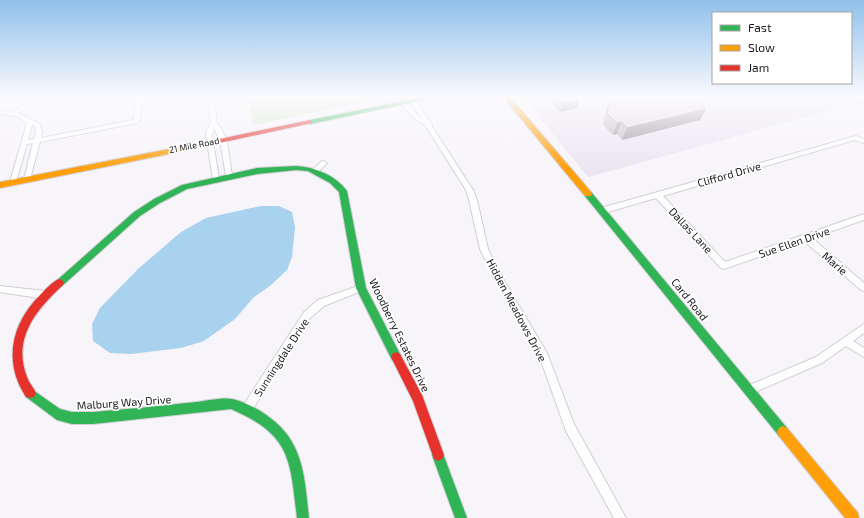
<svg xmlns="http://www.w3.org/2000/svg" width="864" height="518" font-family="'Exo 2',sans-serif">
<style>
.built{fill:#ebe5f1}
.green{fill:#d7e8cd}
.water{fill:#a9d2ef}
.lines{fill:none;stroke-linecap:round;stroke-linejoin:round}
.stream{stroke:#a9d2ef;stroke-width:1.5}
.street-casing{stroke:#d1cfd4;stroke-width:2}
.fast-casing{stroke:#d1cfd4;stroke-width:2}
.slow-casing{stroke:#d1cfd4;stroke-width:2}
.jam-casing{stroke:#d1cfd4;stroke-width:2}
.street{fill:#fefdfe;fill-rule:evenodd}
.fast{fill:#30b455;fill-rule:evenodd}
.slow{fill:#ff9f0a;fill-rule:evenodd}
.jam{fill:#e5322d;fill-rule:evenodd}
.wall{fill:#c5bbc5}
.shaded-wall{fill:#a099a0}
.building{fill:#e5dae5;stroke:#a099a0}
.labels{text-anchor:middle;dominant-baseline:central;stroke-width:3.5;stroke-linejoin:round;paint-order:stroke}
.far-street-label{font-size:9px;fill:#1b191d;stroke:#fff}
.street-label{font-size:11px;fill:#1b191d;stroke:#fff}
</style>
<rect width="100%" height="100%" fill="#f7f4fa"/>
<path class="built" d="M 523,97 L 819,97 L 836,109 L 588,177 Z"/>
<path class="green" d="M 248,97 L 388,97 L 253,125 Z"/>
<path class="water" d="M 261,206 L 279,206 L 292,212 L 295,227 L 292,257 L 287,270 L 270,286 L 254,297 L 235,319 L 204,341 L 181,348 L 131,354 L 110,353 L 93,341 L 92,324 L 100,308 L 138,269 L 181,232 L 206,218 Z"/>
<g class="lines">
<path class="stream" d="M 849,97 L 864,105"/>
<defs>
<path id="street" d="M 35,97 L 41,98 L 18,114 C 26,115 33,121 40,124 L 42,132 L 41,138 L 134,120 L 136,97 L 142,97 L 140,121 L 137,123 L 40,142 L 30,179 L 27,181 L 24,179 L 33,143 L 27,144 L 16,182 L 13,184 L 10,182 L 27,123 L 19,117 L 0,114 L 0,110 L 12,113 ZM 32,125 L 35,126 L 36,132 L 34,139 L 28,140 Z
M 208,97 L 214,97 L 217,124 L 221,128 L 227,140 L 232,176 L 229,178 L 226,176 L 220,140 L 214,128 L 212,135 L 219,179 L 216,181 L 213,179 L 206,135 L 207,129 L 211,124 Z
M 414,100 L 416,101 L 432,124 L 431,125 L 473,190 L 477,200 L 488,249 L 499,272 L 547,353 L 574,424 L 626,518 L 614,518 L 566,431 L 540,358 L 493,276 L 480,249 L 469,200 L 466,190 L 425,125 L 413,118 L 402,104 L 405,102 C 411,105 415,114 421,118 L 411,102 Z
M 856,136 L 864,139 L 864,143 L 855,140 L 851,141 L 663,196 L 725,262 L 864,214 L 864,220 L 812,238 L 864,283 L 864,291 L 861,290 L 804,241 L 724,269 L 721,268 L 656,198 L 601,214 L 597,211 L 601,208 Z
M 322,161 L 324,161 L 327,163 L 317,173 L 313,173 L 313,169 Z
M 361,285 L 364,286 L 365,288 L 364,290 L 324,306 L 310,318 L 251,412 L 247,414 L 243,412 L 242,409 L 243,406 L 304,312 L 318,300 Z
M 0,286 L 45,291 L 48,293 L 49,295 L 48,297 L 45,299 L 0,292 Z
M 864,324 L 864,333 L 853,341 L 864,348 L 864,357 L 846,346 L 822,363 L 748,395 L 745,393 L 743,390 L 745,387 L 816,357 Z"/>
<path id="fast" d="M 424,97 L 439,97 L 310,124 L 307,122 L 310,120 Z
M 296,166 C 315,167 335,175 347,191 L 366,288 L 400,354 L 401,357 L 400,360 L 396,362 L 392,360 L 356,288 L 339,192 L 330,183 L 308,171 L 296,170 L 257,174 L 187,189 L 160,203 L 140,216 L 62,286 L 56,286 L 54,283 L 134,212 L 154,199 L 182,185 L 257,168 Z
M 588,191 L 591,192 L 787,428 L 789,432 L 787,436 L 783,438 L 779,436 L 585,196 L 584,194 Z
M 30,388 L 60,409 L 72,412 L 93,412 C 127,409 161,406 196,402 C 205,401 223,397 232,399 C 254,404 281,422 292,442 C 305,464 306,493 309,518 L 297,518 C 290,459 291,435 231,409 L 93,424 L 72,424 L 57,420 L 26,397 L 24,393 L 26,389 Z
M 438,449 L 442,451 L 467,518 L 455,518 L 432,455 L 434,451 Z"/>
<path id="slow" d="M 503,97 L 510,97 L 591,192 L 592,194 L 591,196 L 585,196 Z
M 210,141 L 213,141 L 213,145 L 0,188 L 0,182 Z
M 783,426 L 787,428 L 858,513 L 859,518 L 845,518 L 779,436 L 777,432 L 779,428 Z"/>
<path id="jam" d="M 310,120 L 312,121 L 312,123 L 210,145 L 206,143 L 210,141 Z
M 59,279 L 62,280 L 64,283 L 62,286 C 36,310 12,339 27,377 C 29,383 33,387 36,393 L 34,397 L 30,398 L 26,397 C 3,362 11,324 40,295 C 45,290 52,282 59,279 Z
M 396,352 L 400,354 L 422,395 L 444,455 L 442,459 L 438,461 L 434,459 L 413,401 L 391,357 L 392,354 Z"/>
</defs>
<use href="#street" class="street-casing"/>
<use href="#fast" class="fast-casing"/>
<use href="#slow" class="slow-casing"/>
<use href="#jam" class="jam-casing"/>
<use href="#street" class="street"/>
<use href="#fast" class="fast"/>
<use href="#slow" class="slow"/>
<use href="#jam" class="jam"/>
</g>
<path class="wall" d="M 544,97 L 577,97 L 579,100 L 577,108 L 560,112 L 550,100 L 547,101 Z
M 610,99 L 706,109 L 700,120 L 622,140 L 617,134 L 613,135 L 603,125 L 606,110 Z"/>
<path class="shaded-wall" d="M 548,97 L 550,97 L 550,100 L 547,101 Z
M 579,100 L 577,108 L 560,112 L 562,103 Z
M 706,109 L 700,120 L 622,140 L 627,128 Z
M 621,122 L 617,134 L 613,135 L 617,123 Z"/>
<path class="building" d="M 557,97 L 577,97 L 579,100 L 562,103 Z
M 615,97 L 691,97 L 706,109 L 627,128 L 621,122 L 617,123 L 607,113 L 610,99 Z"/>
<linearGradient id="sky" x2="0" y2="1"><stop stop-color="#8fc0eb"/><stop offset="0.57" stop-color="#fbfafd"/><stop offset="1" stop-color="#fbfafd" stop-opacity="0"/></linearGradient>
<rect width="864" height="170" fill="url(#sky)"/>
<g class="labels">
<g class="far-street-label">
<text transform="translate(194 145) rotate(-11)">21 Mile Road</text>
</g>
<g class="street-label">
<text transform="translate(729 174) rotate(-16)">Clifford Drive</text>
<text transform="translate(691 230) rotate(47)">Dallas Lane</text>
<text transform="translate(794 242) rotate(-19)">Sue Ellen Drive</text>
<text transform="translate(835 263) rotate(41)">Marie</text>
<text transform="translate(690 299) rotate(51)">Card Road</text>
<text transform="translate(517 310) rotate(62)">Hidden Meadows Drive</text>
<text transform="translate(400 335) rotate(64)">Woodberry Estates Drive</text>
<text transform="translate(281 357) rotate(-57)">Sunningdale Drive</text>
<text transform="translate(124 402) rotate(-4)">Malburg Way Drive</text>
</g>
</g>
<rect x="712" y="12" width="140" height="72" fill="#ffffff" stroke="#a4a3a5"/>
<rect x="720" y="25" width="20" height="6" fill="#30b455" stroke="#a4a3a5"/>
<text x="748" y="32" font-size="12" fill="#1b191d">Fast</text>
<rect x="720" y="45" width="20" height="6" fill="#ff9f0a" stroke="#a4a3a5"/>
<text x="748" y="52" font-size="12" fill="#1b191d">Slow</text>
<rect x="720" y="65" width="20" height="6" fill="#e5322d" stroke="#a4a3a5"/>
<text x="748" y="72" font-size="12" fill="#1b191d">Jam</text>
</svg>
